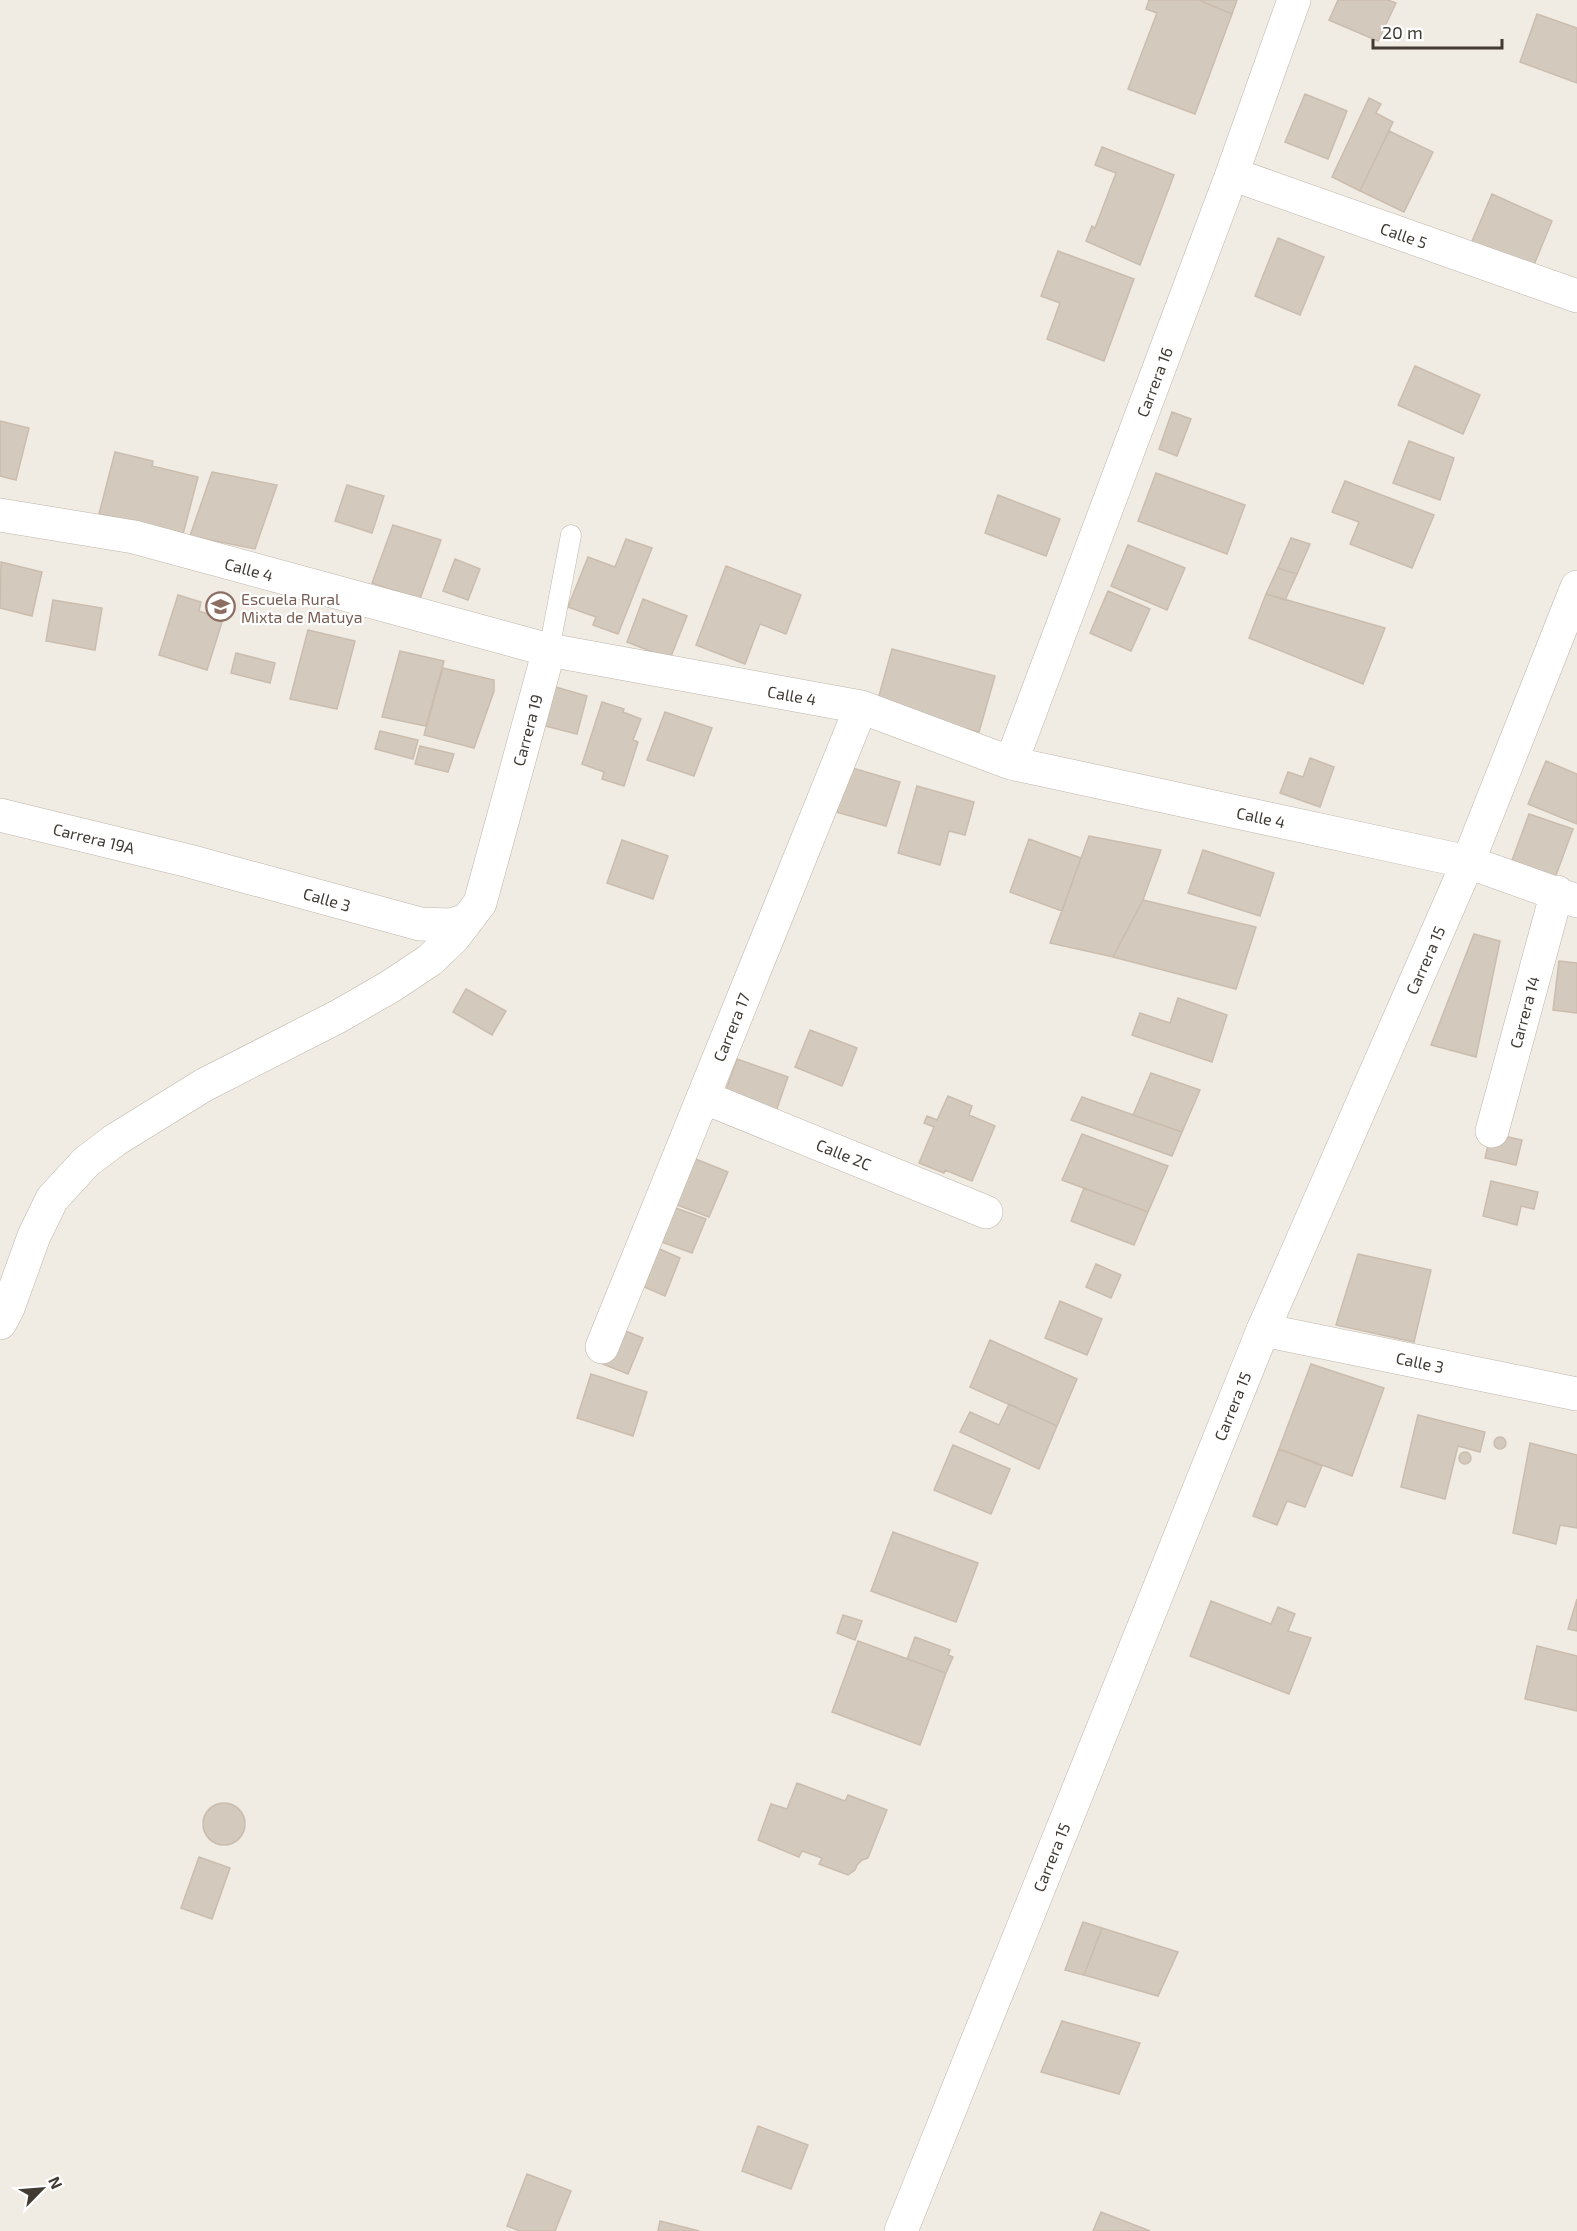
<svg xmlns="http://www.w3.org/2000/svg" width="1577" height="2231" font-family="'Exo 2',sans-serif">
<style>
.building{fill:#d4c9bd;stroke:#cbbdae;stroke-width:1.5}
.lines{fill:none;stroke-linecap:round;stroke-linejoin:round}
.service-casing{stroke:#beb5aa;stroke-width:21}
.minor-casing{stroke:#beb5aa;stroke-width:34}
.tertiary-casing{stroke:#beb5aa;stroke-width:34}
.service{stroke:#fff;stroke-width:20}
.minor{stroke:#fff;stroke-width:33}
.tertiary{stroke:#fff;stroke-width:33}
.labels{text-anchor:middle;dominant-baseline:central;stroke-width:4.5;stroke-linejoin:round;paint-order:stroke}
.street-label{font-size:16px;fill:#413b34;stroke:#fff}
.education-label{font-size:16px;fill:#785e54;stroke:#fff;text-anchor:start}
</style>
<rect width="100%" height="100%" fill="#f0ebe3"/>
<path class="building" d="M 1149,0 L 1199,0 L 1232,14 L 1195,114 L 1128,89 L 1157,13 L 1146,9 Z
M 1199,0 L 1237,0 L 1232,14 Z
M 1338,0 L 1388,0 L 1396,3 L 1378,41 L 1329,20 Z
M 1537,14 L 1577,28 L 1577,83 L 1520,62 Z
M 1305,94 L 1347,111 L 1328,159 L 1285,142 Z
M 1369,98 L 1381,104 L 1376,113 L 1393,122 L 1360,191 L 1332,177 Z
M 1389,131 L 1433,152 L 1404,212 L 1360,191 Z
M 1102,147 L 1174,175 L 1140,265 L 1086,241 L 1092,226 L 1095,228 L 1116,173 L 1095,165 Z
M 1492,194 L 1552,221 L 1531,272 L 1470,246 Z
M 1278,238 L 1324,257 L 1300,315 L 1255,296 Z
M 1058,251 L 1134,279 L 1104,361 L 1047,339 L 1060,303 L 1041,296 Z
M 1415,366 L 1480,395 L 1463,434 L 1398,405 Z
M 1172,412 L 1191,419 L 1177,456 L 1159,449 Z
M 0,421 L 29,428 L 16,480 L 0,476 Z
M 1409,441 L 1454,458 L 1440,500 L 1393,483 Z
M 115,452 L 153,461 L 152,466 L 198,477 L 183,534 L 99,514 Z
M 212,472 L 277,485 L 255,549 L 190,536 Z
M 1156,473 L 1245,505 L 1227,554 L 1138,521 Z
M 1345,481 L 1434,515 L 1412,568 L 1350,544 L 1359,522 L 1332,512 Z
M 347,485 L 384,496 L 372,533 L 335,521 Z
M 998,495 L 1060,519 L 1046,556 L 985,533 Z
M 393,525 L 441,540 L 420,599 L 372,583 Z
M 1291,538 L 1310,544 L 1297,574 L 1278,568 Z
M 626,539 L 652,548 L 618,634 L 593,625 L 596,617 L 568,607 L 588,557 L 615,567 Z
M 1128,545 L 1185,568 L 1167,610 L 1111,586 Z
M 455,559 L 480,569 L 468,600 L 443,591 Z
M 1,562 L 42,572 L 32,616 L 0,608 Z
M 726,566 L 801,595 L 786,634 L 760,624 L 745,664 L 696,645 Z
M 1278,568 L 1297,574 L 1285,600 L 1266,594 Z
M 1108,591 L 1150,609 L 1131,651 L 1090,633 Z
M 1266,594 L 1385,628 L 1363,684 L 1249,638 Z
M 178,595 L 201,602 L 199,611 L 223,619 L 207,670 L 159,655 Z
M 643,599 L 687,616 L 670,659 L 627,642 Z
M 53,600 L 102,608 L 95,650 L 46,641 Z
M 308,630 L 355,641 L 337,709 L 290,699 Z
M 892,649 L 995,676 L 979,732 L 901,712 L 875,710 Z
M 400,651 L 444,661 L 426,726 L 382,717 Z
M 236,653 L 275,663 L 270,683 L 231,673 Z
M 443,668 L 494,680 L 494,691 L 474,748 L 424,735 Z
M 552,686 L 587,696 L 577,734 L 541,725 Z
M 602,702 L 624,709 L 623,712 L 641,719 L 633,740 L 638,742 L 624,786 L 602,779 L 604,772 L 582,764 Z
M 665,712 L 712,728 L 694,776 L 647,760 Z
M 380,731 L 418,740 L 413,759 L 375,749 Z
M 420,746 L 454,754 L 448,772 L 415,764 Z
M 1310,758 L 1334,767 L 1320,807 L 1280,793 L 1288,772 L 1303,777 Z
M 1546,761 L 1577,774 L 1577,824 L 1528,804 Z
M 849,767 L 900,782 L 886,826 L 836,812 Z
M 917,786 L 974,802 L 965,835 L 949,831 L 940,865 L 898,853 Z
M 1529,814 L 1573,829 L 1555,878 L 1511,863 Z
M 1089,836 L 1161,850 L 1143,900 L 1113,957 L 1050,943 Z
M 1029,839 L 1081,858 L 1062,911 L 1010,892 Z
M 622,840 L 668,856 L 653,899 L 607,883 Z
M 1203,850 L 1274,873 L 1260,916 L 1188,893 Z
M 1143,900 L 1256,927 L 1236,989 L 1113,957 Z
M 1474,934 L 1500,941 L 1476,1057 L 1431,1045 Z
M 1559,961 L 1577,963 L 1577,1013 L 1553,1010 Z
M 466,989 L 506,1011 L 492,1035 L 453,1012 Z
M 1178,998 L 1227,1015 L 1212,1062 L 1132,1035 L 1140,1013 L 1170,1023 Z
M 810,1030 L 857,1048 L 842,1086 L 795,1067 Z
M 737,1059 L 788,1077 L 773,1120 L 722,1101 Z
M 1151,1073 L 1200,1090 L 1182,1132 L 1133,1115 Z
M 948,1096 L 972,1106 L 969,1115 L 995,1126 L 972,1181 L 945,1170 L 944,1173 L 919,1163 L 934,1127 L 924,1123 L 927,1116 L 937,1120 Z
M 1082,1097 L 1182,1132 L 1172,1156 L 1071,1120 Z
M 1491,1133 L 1522,1140 L 1516,1165 L 1485,1158 Z
M 1082,1134 L 1168,1166 L 1148,1212 L 1062,1180 Z
M 683,1154 L 728,1172 L 709,1217 L 664,1200 Z
M 1491,1181 L 1538,1192 L 1534,1209 L 1521,1206 L 1517,1225 L 1483,1216 Z
M 1084,1188 L 1148,1212 L 1134,1245 L 1071,1221 Z
M 662,1203 L 706,1219 L 692,1253 L 648,1237 Z
M 646,1243 L 680,1258 L 665,1296 L 631,1281 Z
M 1358,1254 L 1431,1270 L 1414,1342 L 1336,1325 Z
M 1096,1264 L 1121,1275 L 1111,1298 L 1086,1287 Z
M 1060,1301 L 1102,1319 L 1087,1355 L 1045,1338 Z
M 613,1326 L 643,1338 L 628,1374 L 598,1362 Z
M 990,1340 L 1077,1379 L 1057,1426 L 970,1387 Z
M 1311,1364 L 1384,1388 L 1352,1476 L 1279,1449 Z
M 591,1374 L 647,1392 L 633,1436 L 577,1418 Z
M 1009,1404 L 1057,1426 L 1039,1469 L 960,1432 L 970,1412 L 999,1425 Z
M 1418,1415 L 1485,1432 L 1480,1452 L 1458,1446 L 1445,1499 L 1401,1487 Z
M1494 1443a6 6 0 1 1 12 0a6 6 0 1 1-12 0Z
M 1530,1443 L 1577,1455 L 1577,1528 L 1560,1525 L 1556,1544 L 1513,1533 Z
M 953,1445 L 1010,1469 L 991,1514 L 934,1490 Z
M 1279,1449 L 1322,1466 L 1305,1507 L 1287,1501 L 1277,1525 L 1253,1516 Z
M1459 1458a6 6 0 1 1 12 0a6 6 0 1 1-12 0Z
M 893,1532 L 978,1563 L 956,1622 L 871,1591 Z
M 1577,1599 L 1577,1631 L 1568,1629 Z
M 1211,1601 L 1271,1624 L 1278,1607 L 1295,1614 L 1288,1631 L 1311,1638 L 1289,1694 L 1190,1656 Z
M 843,1615 L 862,1621 L 855,1640 L 837,1633 Z
M 915,1637 L 950,1650 L 948,1655 L 953,1657 L 946,1673 L 907,1659 Z
M 858,1641 L 946,1673 L 920,1745 L 832,1712 Z
M 1537,1646 L 1577,1656 L 1577,1711 L 1525,1699 Z
M 797,1783 L 845,1801 L 848,1795 L 887,1810 L 868,1858 L 862,1860 L 857,1865 L 855,1870 L 848,1875 L 819,1864 L 822,1858 L 802,1851 L 799,1857 L 758,1840 L 771,1804 L 787,1809 Z
M203 1824a21 21 0 1 1 42 0a21 21 0 1 1-42 0Z
M 199,1857 L 230,1868 L 212,1919 L 181,1908 Z
M 1083,1922 L 1102,1928 L 1084,1975 L 1065,1970 Z
M 1102,1928 L 1178,1952 L 1158,1996 L 1084,1975 Z
M 1062,2021 L 1140,2043 L 1119,2094 L 1041,2072 Z
M 758,2126 L 808,2145 L 791,2189 L 742,2171 Z
M 527,2174 L 571,2191 L 555,2231 L 520,2231 L 507,2226 Z
M 1101,2212 L 1150,2231 L 1093,2231 Z
M 660,2221 L 699,2231 L 658,2231 Z"/>
<g class="lines">
<defs>
<path id="service" d="M 549,650 L 571,535"/>
<path id="minor" d="M 1232,174 L 1577,296
M 0,515 L 134,537 L 549,650 L 861,707 L 1011,763 L 1468,862 L 1577,901
M 1011,763 L 1232,174 L 1294,0
M 0,815 L 189,861 L 420,924 L 451,925 L 467,920
M 703,1097 L 986,1212
M 1492,1131 L 1557,892
M 0,1323 L 8,1308 L 34,1236 L 52,1199 L 86,1162 L 115,1140 L 204,1085 L 339,1016 L 391,986 L 430,960 L 454,937 L 480,903 L 549,650
M 1263,1330 L 1577,1394
M 602,1347 L 861,707"/>
<path id="tertiary" d="M 901,2231 L 1263,1330 L 1468,862 L 1577,587"/>
</defs>
<use href="#service" class="service-casing"/>
<use href="#minor" class="minor-casing"/>
<use href="#tertiary" class="tertiary-casing"/>
<use href="#service" class="service"/>
<use href="#minor" class="minor"/>
<use href="#tertiary" class="tertiary"/>
</g>
<defs>
<symbol id="school-ring" viewBox="-11 -11 22 22"><circle r="9.5" fill="#fff" stroke="#8d6e63" stroke-width="1.5"/><path d="M0-5L7-2L0 1L-7-2ZM-4 1L0 2.5L4 1V4Q0 6-4 4Z" fill="#8d6e63"/></symbol>
</defs>
<g fill-rule="evenodd">
<use href="#school-ring" x="204" y="590" width="33" height="33"/>
</g>
<g class="labels">
<g class="street-label">
<text transform="translate(1404 235) rotate(19)">Calle 5</text>
<text transform="translate(1154 382) rotate(-69)">Carrera 16</text>
<text transform="translate(249 569) rotate(15)">Calle 4</text>
<text transform="translate(792 695) rotate(10)">Calle 4</text>
<text transform="translate(527 730) rotate(-75)">Carrera 19</text>
<text transform="translate(1261 817) rotate(12)">Calle 4</text>
<text transform="translate(94 838) rotate(14)">Carrera 19A</text>
<text transform="translate(327 899) rotate(16)">Calle 3</text>
<text transform="translate(1425 960) rotate(-66)">Carrera 15</text>
<text transform="translate(1524 1012) rotate(-75)">Carrera 14</text>
<text transform="translate(731 1027) rotate(-68)">Carrera 17</text>
<text transform="translate(844 1154) rotate(22)">Calle 2C</text>
<text transform="translate(1420 1362) rotate(12)">Calle 3</text>
<text transform="translate(1232 1406) rotate(-68)">Carrera 15</text>
<text transform="translate(1051 1857) rotate(-68)">Carrera 15</text>
</g>
<g class="education-label">
<text x="241" y="598">Escuela Rural<tspan x="241" dy="18">Mixta de Matuya</tspan></text>
</g>
</g>
<g transform="translate(42 2189) rotate(65)" stroke="#ffffff" stroke-width="4.5" paint-order="stroke">
<path d="M0-4.5L10 22L0 15L-10 22Z" fill="#413b34"/>
<text y="-9" font-size="16" font-weight="bold" text-anchor="middle" fill="#413b34">N</text>
</g>
<path d="M1373 39v9h129v-9" fill="none" stroke="#413b34" stroke-width="3"/>
<text x="1382" y="39" font-size="18" fill="#413b34" stroke="#ffffff" stroke-width="4.5" paint-order="stroke">20 m</text>
</svg>
